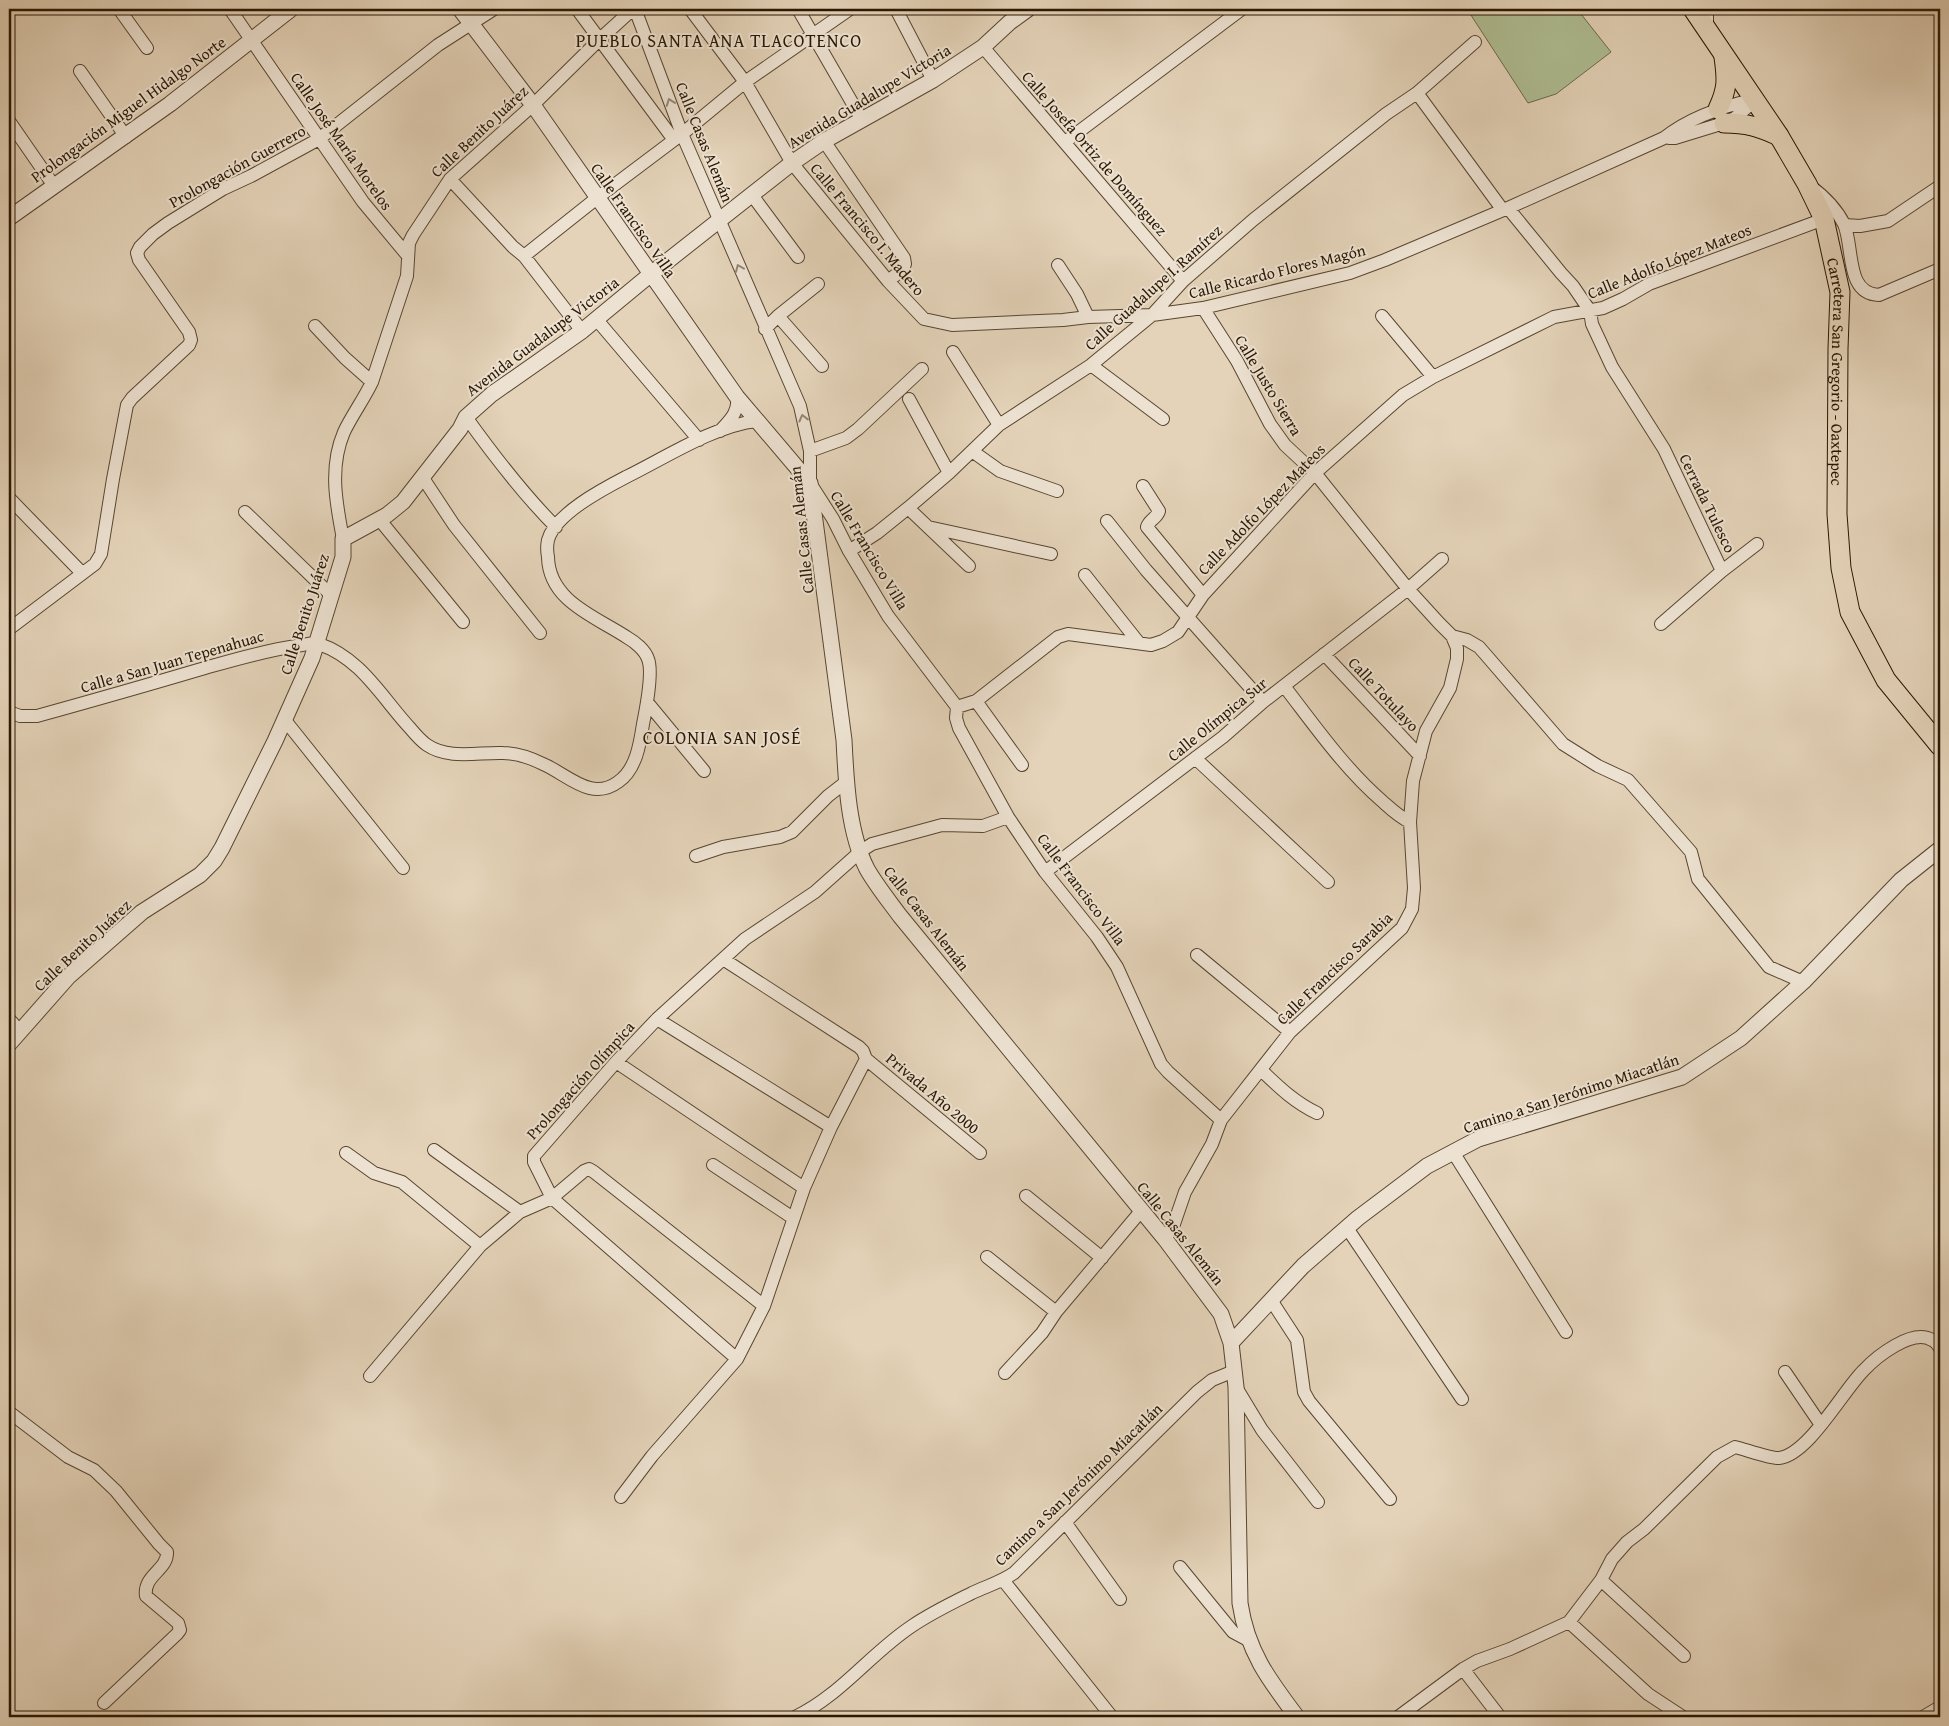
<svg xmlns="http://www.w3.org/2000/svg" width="1949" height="1726" font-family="'Gentium Book Plus',serif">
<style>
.green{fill:#afbe93;stroke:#6c6a4a}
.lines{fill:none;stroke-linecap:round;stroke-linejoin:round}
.minor-casing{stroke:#584630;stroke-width:14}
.tertiary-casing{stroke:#584630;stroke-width:17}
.primary-casing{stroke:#291702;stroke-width:21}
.minor{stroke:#ede2d2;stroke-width:12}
.tertiary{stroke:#ede2d2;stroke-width:15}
.primary{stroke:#e4d3b9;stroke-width:19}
.oneway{stroke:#958774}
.labels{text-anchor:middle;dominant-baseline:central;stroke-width:4;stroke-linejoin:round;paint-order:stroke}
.street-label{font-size:16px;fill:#291702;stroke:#ede2d2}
.neighbourhood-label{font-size:18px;letter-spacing:1px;fill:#291702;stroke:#ede2d2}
</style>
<rect width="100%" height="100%" fill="#e4d3b9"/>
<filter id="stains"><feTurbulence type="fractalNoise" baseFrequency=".004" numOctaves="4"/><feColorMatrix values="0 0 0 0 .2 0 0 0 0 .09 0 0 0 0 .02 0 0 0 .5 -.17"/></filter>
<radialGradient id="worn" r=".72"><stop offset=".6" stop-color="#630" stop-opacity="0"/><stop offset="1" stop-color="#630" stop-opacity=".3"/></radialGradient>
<path class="green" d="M 1467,9 L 1577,9 L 1611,52 L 1556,94 L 1528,103 Z"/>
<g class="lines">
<defs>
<path id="minor" d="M 119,9 L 147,48
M 230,9 L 363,202 L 408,256
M 577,9 L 674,140
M 635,9 L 682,134 L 800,406 L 810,451 L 810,483 L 833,519 L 849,551 L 888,616 L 957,707 L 956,718 L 959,728 L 1008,817 L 1045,872 L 1097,937 L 1117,967 L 1161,1064 L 1168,1072 L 1221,1120
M 690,9 L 745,82 L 792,163 L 888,281 L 924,319 L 952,325 L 1063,320 L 1088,317 L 1152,315 L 1203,308 L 1350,273 L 1385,260 L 1508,208 L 1664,138 C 1690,117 1724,106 1756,99
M 798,9 L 861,118
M 896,9 L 933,80
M 1707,29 L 1707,9
M 983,47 L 1183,281
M 80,71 L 126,137
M 1417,93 L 1502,209
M 9,121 L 54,186
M 1669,138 L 1675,138 L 1724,123 L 1735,118 L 1754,101
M 824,141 L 904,258 L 905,264 L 902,270 L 888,281
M 1065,142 L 1242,9
M 450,179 L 513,247 L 524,256 L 582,331
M 1810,186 C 1825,197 1836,208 1844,224 C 1854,247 1845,294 1879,295 L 1940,269
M 752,195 L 798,257
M 1508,208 L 1561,273 L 1573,286 L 1590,311 L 1592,324 L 1612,367 L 1664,449 L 1722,571
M 1845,225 L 1860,226 L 1888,221 L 1940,186
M 524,256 L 597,198 L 682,134 L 745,82 L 850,9
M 1058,265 L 1077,294 L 1088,317
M 1203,308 L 1237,361 L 1270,424 L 1285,445 L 1315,473 L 1408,589 L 1439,623 L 1452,636 L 1467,640 L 1479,647 L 1486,655 L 1563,744 L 1598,766 L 1628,780 L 1691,852 L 1698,879 L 1769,967 L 1803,982
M 778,316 L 822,366
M 1382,316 L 1433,377
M 597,320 L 699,440
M 315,326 L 345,358 L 372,382
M 765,329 L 778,316 L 818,284
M 953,352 L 999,425
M 1091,365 L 1163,419
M 909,399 L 949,473
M 466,417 C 494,456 522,493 556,527
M 720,431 C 730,420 739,412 737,397
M 810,451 L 846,438 L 858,429 L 922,369
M 972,451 L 1000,471 L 1057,491
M 423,478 L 454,525 L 540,633
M 1143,486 L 1159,511 C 1157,518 1149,520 1147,527 L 1203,595
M 9,498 L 82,573
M 908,508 L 969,566
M 245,512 L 332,596
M 379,519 L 463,622
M 1107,521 L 1146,570 L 1263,702
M 928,527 L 1051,554
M 343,539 C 336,503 329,467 344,432 C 352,415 364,399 372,382 L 407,276 L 409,243 L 413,235 L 450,179 L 533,105 L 600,39 L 633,9
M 849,551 L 877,533 L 908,508 L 949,473 L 999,425 L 1091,365 L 1152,315 L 1183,281 L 1253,220 L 1386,114 L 1417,93 L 1475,42
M 1085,575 L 1139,643
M 1661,624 L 1722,571 L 1757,544
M 9,629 L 95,564 L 101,554 L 113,479 L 127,405 L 132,398 L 189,345 L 191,340 L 189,332 L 139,260 L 137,253 L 140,247 L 153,234 L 168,223 L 223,189 L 251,176 L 319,139 L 438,45 L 494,9
M 1324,654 L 1420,756
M 1284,686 C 1315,726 1344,768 1382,801 C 1391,809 1399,817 1410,822
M 976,701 L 1022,765
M 647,702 L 704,771
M 957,707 L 976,701 L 1058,637 L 1068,634 L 1151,645 L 1163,641 L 1178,632 L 1203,595 L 1315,473 L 1403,395 L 1433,377 L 1554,317 L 1603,308 L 1623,299 L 1649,284 L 1824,219
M 9,712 L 20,716 L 37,716 C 91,701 144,686 198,670 C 230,661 262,651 296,646 C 304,645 312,642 319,644 C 361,658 382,698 410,728 C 415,734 421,741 427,745 C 449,760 478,752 503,753 C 516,753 531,758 543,764 C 567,774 591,802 618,782 C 636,770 640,744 643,724 C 646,709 653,671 648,659 C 645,650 635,642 628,638 C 597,617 549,602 548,557 C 547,552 547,545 548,540 C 555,514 603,489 626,477 C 663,459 715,425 757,421
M 284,719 L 403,868
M 1195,758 L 1328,882
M 696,856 L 723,847 L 780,837 L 792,832 L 828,796 L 846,782
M 1045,872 L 1223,737 L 1263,702 L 1408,589 L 1442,559
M 1197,955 L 1290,1032
M 9,1019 L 19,1030
M 657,1019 L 831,1127
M 866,1059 L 980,1153
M 616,1062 L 804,1188
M 1261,1070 C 1279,1087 1294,1102 1317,1113
M 434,1150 L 520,1212
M 1453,1152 L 1566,1332
M 346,1153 L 374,1173 L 402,1182 L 480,1246
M 713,1165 L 793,1218
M 1026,1196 L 1102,1258
M 1347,1228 L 1462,1399
M 1165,1239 L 1174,1224 L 1185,1192 L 1212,1144 L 1221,1120 L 1290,1032 L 1402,928 L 1412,909 L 1414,888 L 1410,822 L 1413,781 L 1426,731 L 1450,688 L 1457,659 L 1457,648 L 1452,636
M 987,1257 L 1056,1312
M 1271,1300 L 1297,1340 L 1304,1392 L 1309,1401 L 1390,1499
M 737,1359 L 552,1198 L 584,1171 L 589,1169 L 594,1172 L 764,1306
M 1785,1372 L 1821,1425
M 1005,1373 L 1042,1333 L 1056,1312 L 1141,1211
M 370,1376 L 480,1246 L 520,1212 L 552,1198 L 534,1162 L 534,1156 L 616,1062 L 657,1019 L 745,939 L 815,892 L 861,851 L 872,844 L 942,825 L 983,826 L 1008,817
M 1236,1387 L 1262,1430 L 1318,1502
M 9,1412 L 68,1457 L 94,1470 L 116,1491 L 159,1544 L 167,1552 C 168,1570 143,1575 146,1596 L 178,1623 L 180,1630 L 177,1634 L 104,1703
M 621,1497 L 652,1456 L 737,1359 L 764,1306 L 804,1188 L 831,1127 L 866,1059 L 863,1051 L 859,1047 L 723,959
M 1065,1522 L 1120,1599
M 1180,1567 L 1233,1632 L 1248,1640
M 1003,1580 L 1112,1717
M 1601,1580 L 1684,1656
M 1569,1622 L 1648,1694 L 1683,1717
M 1463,1669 L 1500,1717
M 795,1717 C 840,1696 871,1653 912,1626 C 931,1613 952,1603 972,1593 C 987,1586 1001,1582 1014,1573 L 1197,1392 L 1212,1380 L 1234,1371
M 1398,1717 L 1463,1669 L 1477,1661 L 1510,1649 L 1569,1622 L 1601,1580 L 1612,1559 L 1627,1542 L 1644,1529 L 1717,1457 L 1735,1447 C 1744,1449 1771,1459 1779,1458 C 1808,1455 1843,1391 1863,1371 C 1876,1357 1912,1328 1932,1340 C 1935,1341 1938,1345 1940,1348
M 1923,1717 L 1940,1707"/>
<path id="tertiary" d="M 460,9 L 533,105 L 737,397 L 810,483 L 844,740 C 846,780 848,832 867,869 C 876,885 889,901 900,916 L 1165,1239 L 1221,1314 L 1231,1343 L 1236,1387 L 1240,1603 C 1247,1651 1269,1680 1297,1717
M 9,218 L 170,104 L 291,9
M 9,1044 L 69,976 L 142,912 L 200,875 L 214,861 L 222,848 L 275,741 L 312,658 L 343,557 L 343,539 L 387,515 L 403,502 L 460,429 L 466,417 L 492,394 L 582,331 L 651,274 L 792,163 L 824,141 L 933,80 L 983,47 L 1010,22 L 1028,9
M 1231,1343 L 1303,1266 L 1358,1218 L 1427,1166 L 1478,1139 L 1682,1077 L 1741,1038 L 1803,982 L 1901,880 L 1940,849"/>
<g id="primary">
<path id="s1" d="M 1693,9 L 1779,136 L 1807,184 L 1824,219 L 1840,292 L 1838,349 L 1837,514 L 1841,568 L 1850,612 L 1886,680 L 1940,746"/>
<path d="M 1718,109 C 1728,88 1727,79 1724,57"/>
<path d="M 1724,123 C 1747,123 1759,127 1779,136"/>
</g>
</defs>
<use href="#minor" class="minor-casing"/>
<use href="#tertiary" class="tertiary-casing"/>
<use href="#primary" class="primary-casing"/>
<use href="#minor" class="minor"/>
<use href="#tertiary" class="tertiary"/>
<use href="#primary" class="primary"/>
</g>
<defs><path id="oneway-chevron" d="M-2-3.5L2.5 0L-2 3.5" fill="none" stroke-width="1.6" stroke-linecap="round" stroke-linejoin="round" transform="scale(1.25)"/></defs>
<g class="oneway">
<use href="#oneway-chevron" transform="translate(670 102) rotate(-110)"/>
<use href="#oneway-chevron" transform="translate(739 268) rotate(-113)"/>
<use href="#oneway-chevron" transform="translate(803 418) rotate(-104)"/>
</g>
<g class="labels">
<g class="street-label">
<text transform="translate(869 96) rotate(-31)">Avenida Guadalupe Victoria</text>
<text transform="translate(128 109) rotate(-36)">Prolongación Miguel Hidalgo Norte</text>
<text transform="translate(479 131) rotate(-43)">Calle Benito Juárez</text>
<text transform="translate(342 141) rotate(55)">Calle José María Morelos</text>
<text transform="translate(705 142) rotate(68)">Calle Casas Alemán</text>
<text transform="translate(1095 153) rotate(49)">Calle Josefa Ortiz de Domínguez</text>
<text transform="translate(237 166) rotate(-29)">Prolongación Guerrero</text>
<text transform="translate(634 220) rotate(55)">Calle Francisco Villa</text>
<text transform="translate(868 229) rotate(50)">Calle Francisco I. Madero</text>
<text transform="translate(1669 261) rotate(-22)">Calle Adolfo López Mateos</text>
<text transform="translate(1277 271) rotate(-14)">Calle Ricardo Flores Magón</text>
<text transform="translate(1153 287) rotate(-42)">Calle Guadalupe I. Ramírez</text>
<text transform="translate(542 336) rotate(-37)">Avenida Guadalupe Victoria</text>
<text stroke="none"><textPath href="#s1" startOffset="402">Carretera San Gregorio - Oaxtepec</textPath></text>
<text transform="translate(1269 385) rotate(59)">Calle Justo Sierra</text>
<text transform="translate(1708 503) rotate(64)">Cerrada Tulesco</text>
<text transform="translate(1261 509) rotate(-46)">Calle Adolfo López Mateos</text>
<text transform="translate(801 530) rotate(-96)">Calle Casas Alemán</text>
<text transform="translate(870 550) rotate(59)">Calle Francisco Villa</text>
<text transform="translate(304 614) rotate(-72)">Calle Benito Juárez</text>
<text transform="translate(172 661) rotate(-16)">Calle a San Juan Tepenahuac</text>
<text transform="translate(1384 694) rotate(47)">Calle Totulayo</text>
<text transform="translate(1217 719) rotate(-39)">Calle Olímpica Sur</text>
<text transform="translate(1082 889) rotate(53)">Calle Francisco Villa</text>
<text transform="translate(927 918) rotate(52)">Calle Casas Alemán</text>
<text transform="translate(82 945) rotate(-43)">Calle Benito Juárez</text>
<text transform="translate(1334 968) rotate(-44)">Calle Francisco Sarabia</text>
<text transform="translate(580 1080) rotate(-48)">Prolongación Olímpica</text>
<text transform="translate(933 1093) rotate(40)">Privada Año 2000</text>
<text transform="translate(1571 1093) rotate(-18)">Camino a San Jerónimo Miacatlán</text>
<text transform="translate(1181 1233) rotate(51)">Calle Casas Alemán</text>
<text transform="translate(1078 1484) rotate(-44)">Camino a San Jerónimo Miacatlán</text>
</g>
<g class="neighbourhood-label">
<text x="719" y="40">PUEBLO SANTA ANA TLACOTENCO</text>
<text x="722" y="737">COLONIA SAN JOSÉ</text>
</g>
</g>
<rect width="1949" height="1726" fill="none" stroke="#e4d3b9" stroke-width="30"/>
<rect x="10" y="10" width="1929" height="1706" fill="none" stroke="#291702" stroke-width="2.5"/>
<rect x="15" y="15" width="1919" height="1696" fill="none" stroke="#291702"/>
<rect width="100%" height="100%" filter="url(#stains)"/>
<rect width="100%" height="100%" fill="url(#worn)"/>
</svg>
